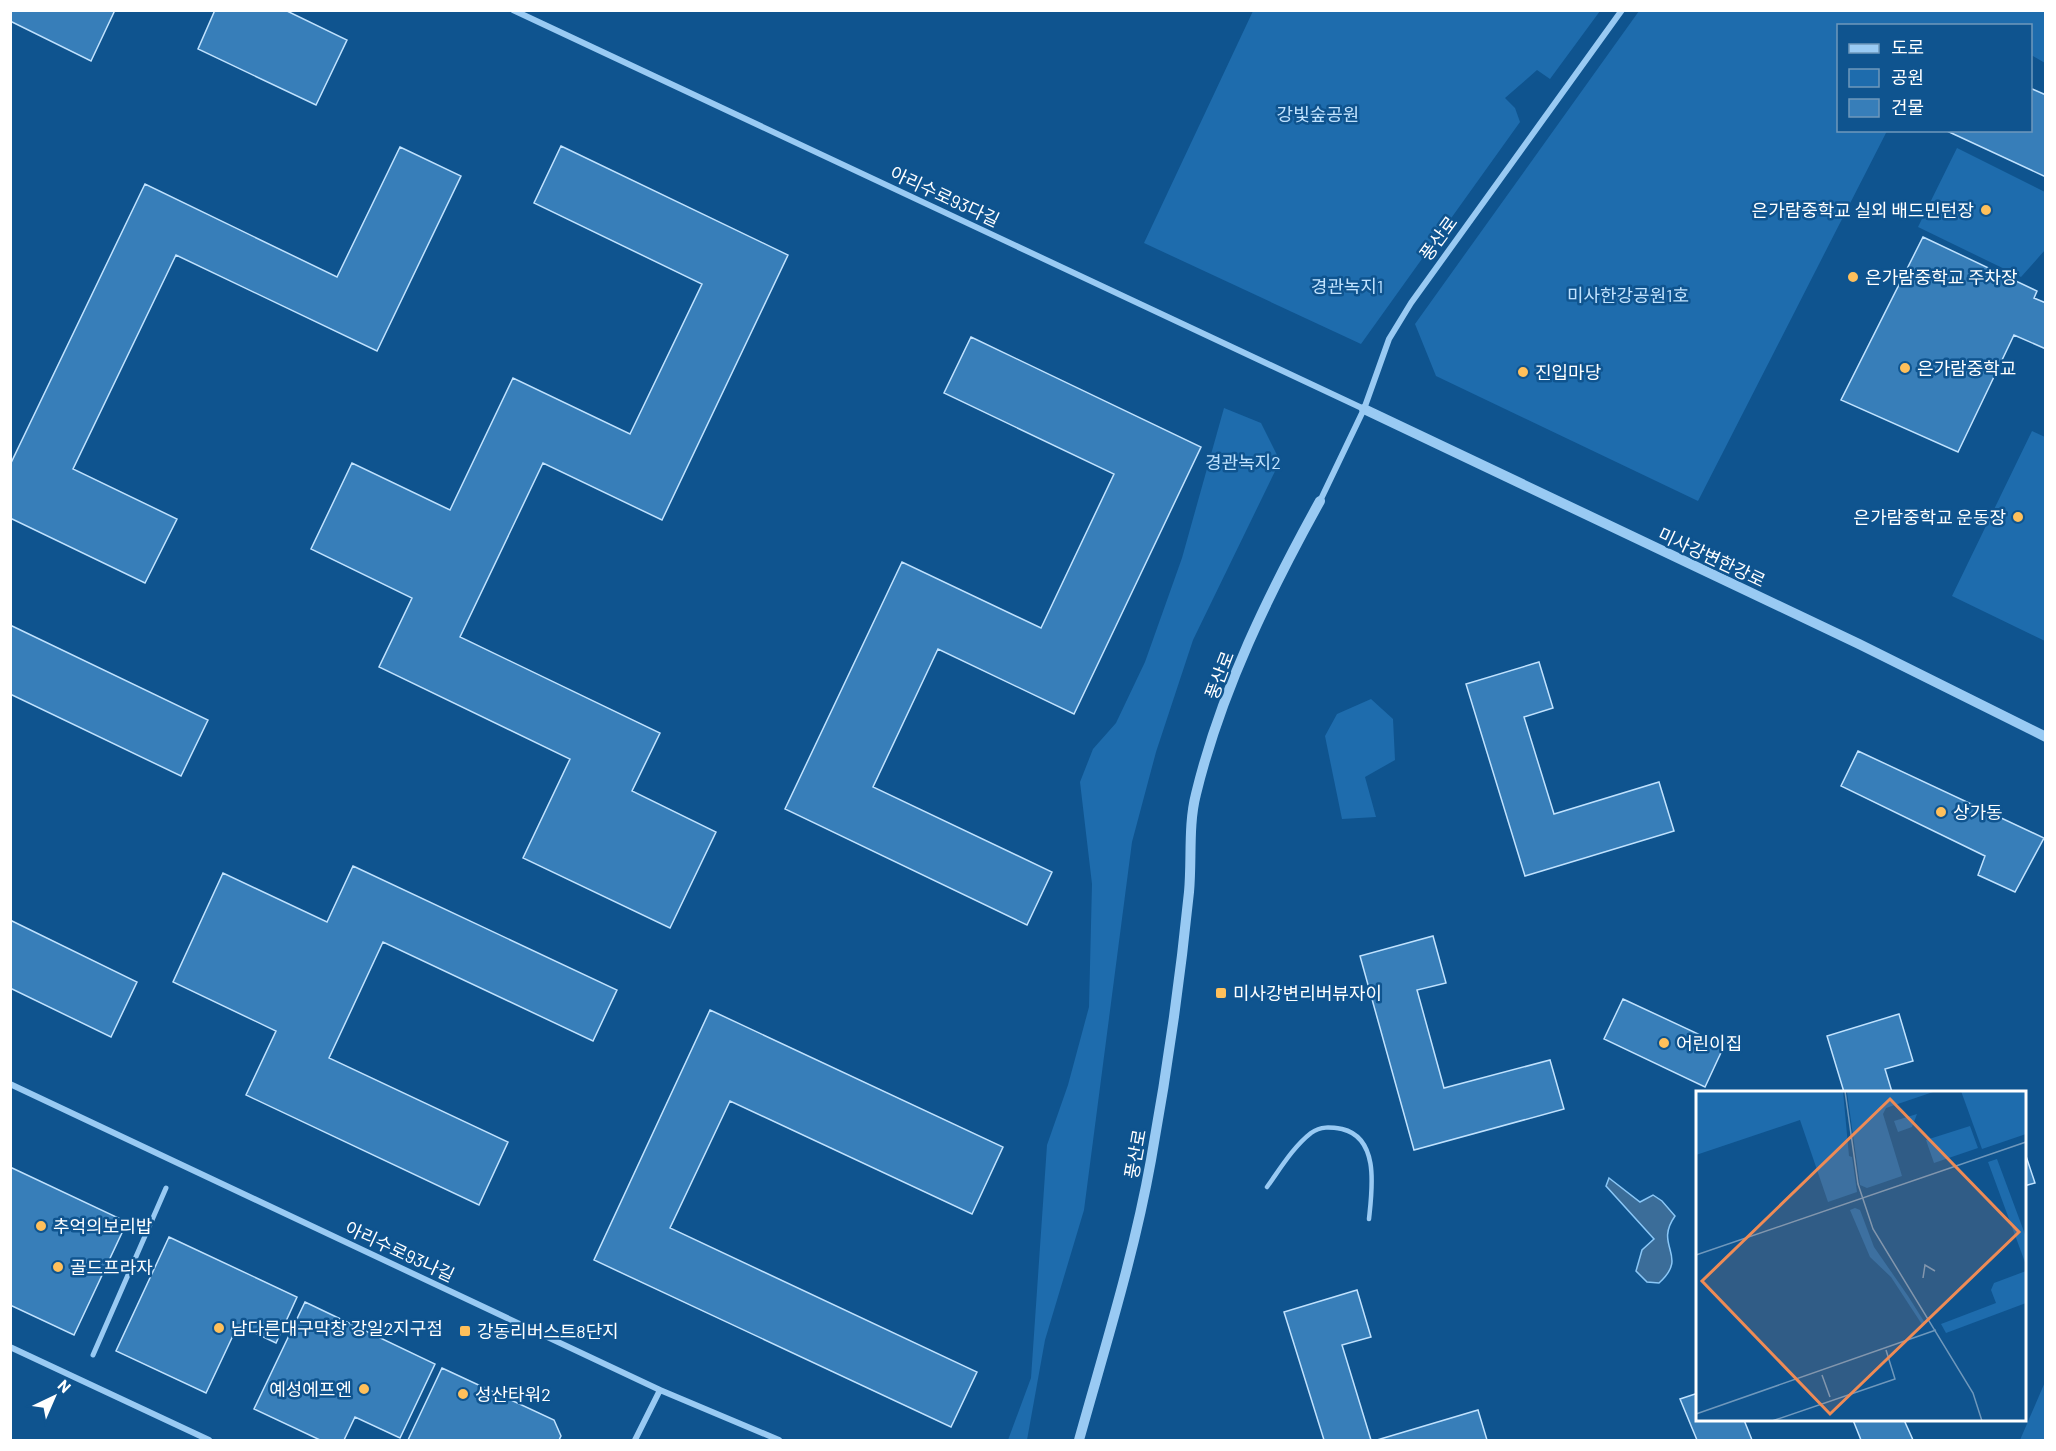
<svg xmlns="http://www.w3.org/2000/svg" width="2056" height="1451" font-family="Barlow,'Noto Sans KR',sans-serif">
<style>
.green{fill:#1e6cad}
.water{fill:#3b6d99;stroke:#8ac7f7;stroke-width:1.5}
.building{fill:#377eb9;stroke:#c0e2fe;stroke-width:1.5}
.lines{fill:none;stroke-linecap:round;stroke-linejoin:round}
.service{stroke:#99caf3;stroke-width:4.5}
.pedestrian{stroke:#99caf3;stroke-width:5}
.minor{stroke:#99caf3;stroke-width:6}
.tertiary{stroke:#99caf3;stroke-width:10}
.poi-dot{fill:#ffc05b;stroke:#0f548f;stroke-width:2}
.labels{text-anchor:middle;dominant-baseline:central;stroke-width:5;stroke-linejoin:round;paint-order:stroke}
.park-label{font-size:18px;fill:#c0e2fe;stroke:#0f548f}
.street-label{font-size:18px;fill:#fff;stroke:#0f548f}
.poi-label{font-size:18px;fill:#fff;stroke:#0f548f;text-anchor:start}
.inset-road{fill:none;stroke:#6f98bc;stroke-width:1.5}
.view{fill:#ef8b55;fill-opacity:0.15;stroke:#ef8b55;stroke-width:3}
.inset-edge{fill:none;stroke:#fff;stroke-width:3}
</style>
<rect width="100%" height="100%" fill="#0f548f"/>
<path class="green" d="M 1253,11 L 1600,11 L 1550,79 L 1537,70 L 1505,98 L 1515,108 L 1520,122 L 1361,344 L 1144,243 Z
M 1639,11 L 2045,11 L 2045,63 L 2031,55 L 2030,26 L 1838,26 L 1838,130 L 1887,131 L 1698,501 L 1436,376 L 1415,324 Z
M 1957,148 L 2045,192 L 2045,250 L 2021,277 L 1918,227 Z
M 1224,408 L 1261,423 L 1280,461 L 1193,640 L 1156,752 L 1132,842 L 1084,1210 L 1045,1340 L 1027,1440 L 1008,1440 L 1031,1378 L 1047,1145 L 1068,1085 L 1089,1007 L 1092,884 L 1080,782 L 1093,749 L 1116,723 L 1145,662 L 1182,558 Z
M 2032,431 L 2045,437 L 2045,641 L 1952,596 Z
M 1371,699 L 1393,719 L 1395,760 L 1365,777 L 1376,817 L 1342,819 L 1325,736 L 1337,714 Z
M 2045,1382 L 2045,1440 L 2020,1440 Z"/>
<path class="water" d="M 1609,1178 L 1640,1202 L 1653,1195 L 1662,1201 L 1675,1216 C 1653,1247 1690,1255 1659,1283 L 1647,1282 L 1636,1271 L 1642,1250 L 1654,1239 L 1606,1186 Z"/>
<path class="building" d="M 10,10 L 115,10 L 91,61 L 10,21 Z
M 215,10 L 285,10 L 347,40 L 316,105 L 198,49 Z
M 2030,88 L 2046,95 L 2046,177 L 1947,131 L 2030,130 Z
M 561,146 L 788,255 L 662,520 L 543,463 L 460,637 L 660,733 L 632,791 L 716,832 L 670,928 L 523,858 L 570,759 L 379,667 L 412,598 L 311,549 L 352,463 L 450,510 L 513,378 L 630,434 L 702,284 L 534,203 Z
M 400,147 L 461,176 L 377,351 L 176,255 L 73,469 L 177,519 L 145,583 L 10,518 L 10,465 L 145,184 L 337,277 Z
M 1923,237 L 2037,291 L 2034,298 L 2046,303 L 2046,349 L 2014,335 L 1958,452 L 1841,400 Z
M 971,337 L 1201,447 L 1074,714 L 938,649 L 873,787 L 1052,872 L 1027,925 L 785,809 L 902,562 L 1041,628 L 1114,474 L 944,393 Z
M 10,625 L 208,720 L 181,776 L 10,694 Z
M 1539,662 L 1553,708 L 1524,717 L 1554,814 L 1659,782 L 1674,831 L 1525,876 L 1466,684 Z
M 1858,751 L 2044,838 L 2015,892 L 1978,875 L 1985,856 L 1841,786 Z
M 353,866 L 617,990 L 593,1041 L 383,942 L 329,1058 L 508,1142 L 479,1205 L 246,1095 L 276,1031 L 173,982 L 223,873 L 327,922 Z
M 10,920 L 137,982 L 111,1037 L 10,988 Z
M 1433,936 L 1446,983 L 1417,990 L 1444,1088 L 1550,1060 L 1564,1109 L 1414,1150 L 1360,956 Z
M 1623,999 L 1724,1046 L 1705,1087 L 1604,1039 Z
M 710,1010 L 1003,1147 L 972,1214 L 730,1101 L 670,1228 L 977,1372 L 951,1427 L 594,1260 Z
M 1899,1014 L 1913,1061 L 1885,1069 L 1892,1092 L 1844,1092 L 1827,1036 Z
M 2024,1150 L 2035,1183 L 2024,1186 Z
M 10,1167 L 127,1222 L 74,1335 L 10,1305 Z
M 169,1237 L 297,1297 L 276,1343 L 238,1325 L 206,1393 L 116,1351 Z
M 1357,1290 L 1371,1337 L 1342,1345 L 1371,1440 L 1324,1440 L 1284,1312 Z
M 305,1302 L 435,1364 L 400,1438 L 355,1417 L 344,1440 L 320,1440 L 254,1409 Z
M 442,1368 L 554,1420 L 561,1436 L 559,1440 L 408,1440 Z
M 1698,1393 L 1698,1420 L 1744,1420 L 1752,1440 L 1697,1440 L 1680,1399 Z
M 1478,1410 L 1487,1440 L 1377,1440 Z
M 1853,1420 L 1904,1420 L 1913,1440 L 1861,1440 Z"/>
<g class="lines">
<path class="service" d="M 1267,1187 C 1280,1169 1293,1147 1311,1133 C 1321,1126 1330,1127 1342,1129 C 1380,1138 1372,1190 1369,1219"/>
<path class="pedestrian" d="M 93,1355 L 166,1188"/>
<path class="minor" d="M 513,10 L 1364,409
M 1320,501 L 1364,409 L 1389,339 L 1411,303 L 1622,10
M 10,1084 L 660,1390 L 779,1440
M 10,1347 L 209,1440
M 635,1440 L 660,1390"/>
<path class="tertiary" d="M 1364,409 L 1859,644 L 2046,737
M 1079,1440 C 1105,1347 1134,1255 1151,1160 C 1167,1072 1180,981 1189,892 C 1192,860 1188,825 1196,794 C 1221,691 1269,593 1320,501"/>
</g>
<g class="poi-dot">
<circle cx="1986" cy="210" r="6"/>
<circle cx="1853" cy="277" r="6"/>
<circle cx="1905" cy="368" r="6"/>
<circle cx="1523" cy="372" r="6"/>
<circle cx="2018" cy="517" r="6"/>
<circle cx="1941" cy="812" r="6"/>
<rect x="1215" y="987" width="12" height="12" rx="3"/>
<circle cx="1664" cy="1043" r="6"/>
<circle cx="41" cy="1226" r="6"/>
<circle cx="58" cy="1267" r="6"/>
<circle cx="219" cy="1328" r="6"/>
<rect x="459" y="1325" width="12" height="12" rx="3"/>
<circle cx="364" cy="1389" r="6"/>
<circle cx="463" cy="1394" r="6"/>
</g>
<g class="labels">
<g class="park-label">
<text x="1318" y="114">강빛숲공원</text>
<text x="1347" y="286">경관녹지1</text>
<text x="1628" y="295">미사한강공원1호</text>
<text x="1243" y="462">경관녹지2</text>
</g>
<g class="street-label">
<text transform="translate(945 196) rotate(25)">아리수로93다길</text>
<text transform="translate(1438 238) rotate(-54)">풍산로</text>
<text transform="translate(1712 557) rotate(25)">미사강변한강로</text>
<text transform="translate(1219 675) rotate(-69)">풍산로</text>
<text transform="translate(1135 1154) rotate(-80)">풍산로</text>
<text transform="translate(400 1251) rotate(25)">아리수로93나길</text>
</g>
<g class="poi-label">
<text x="1974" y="210" text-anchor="end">은가람중학교 실외 배드민턴장</text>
<text x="1865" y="277">은가람중학교 주차장</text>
<text x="1917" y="368">은가람중학교</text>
<text x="1535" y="372">진입마당</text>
<text x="2006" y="517" text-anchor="end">은가람중학교 운동장</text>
<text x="1953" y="812">상가동</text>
<text x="1233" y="993">미사강변리버뷰자이</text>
<text x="1676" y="1043">어린이집</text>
<text x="53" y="1226">추억의보리밥</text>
<text x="70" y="1267">골드프라자</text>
<text x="231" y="1328">남다른대구막창 강일2지구점</text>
<text x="477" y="1331">강동리버스트8단지</text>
<text x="352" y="1389" text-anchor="end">예성에프엔</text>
<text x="475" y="1394">성산타워2</text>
</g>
</g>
<g transform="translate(1696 1091)">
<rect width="330" height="330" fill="#0f548f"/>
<path d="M 147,0 L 153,65 L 156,66 L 161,101 L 132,111 L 104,29 L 0,64 L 0,1 ZM 240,0 L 190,17 L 187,23 L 206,85 L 171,97 L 164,94 L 151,1 ZM 330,0 L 330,43 L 286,58 L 265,0 ZM 221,23 L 216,36 L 202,41 L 198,30 ZM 274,35 L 282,57 L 238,72 L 230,49 ZM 301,68 L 330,146 L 330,174 L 292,71 ZM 159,117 L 164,119 L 178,156 L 212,205 L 229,232 L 227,235 L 195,186 L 174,166 L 154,119 ZM 330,180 L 330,212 L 250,242 L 245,233 L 300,212 L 295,199 L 298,192 Z" fill="#1e6cad"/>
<path class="inset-road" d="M 149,0 L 162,93 L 177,138 L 277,302 L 286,330M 0,164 L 330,51M 227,187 L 229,174 L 239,180M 126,284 L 134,306M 0,323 L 240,239M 76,330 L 199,288 L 190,259"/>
<path class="view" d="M 194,8 L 323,141 L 134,323 L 6,190 Z"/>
<rect width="330" height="330" class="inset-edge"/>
</g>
<rect width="2056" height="1451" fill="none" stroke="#ffffff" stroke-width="24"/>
<rect x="1837" y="24" width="195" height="108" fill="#0f548f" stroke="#6f98bc" stroke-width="1.5"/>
<rect x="1849" y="44" width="30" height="9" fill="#99caf3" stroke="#6f98bc" stroke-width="1.5"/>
<text x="1891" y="54" font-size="18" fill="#ffffff">도로</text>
<rect x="1849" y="69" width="30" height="18" fill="#1e6cad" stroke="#6f98bc" stroke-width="1.5"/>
<text x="1891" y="84" font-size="18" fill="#ffffff">공원</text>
<rect x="1849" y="99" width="30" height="18" fill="#377eb9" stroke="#6f98bc" stroke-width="1.5"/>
<text x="1891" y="114" font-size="18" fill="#ffffff">건물</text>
<g transform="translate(54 1397) rotate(44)" stroke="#0f548f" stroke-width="4.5" paint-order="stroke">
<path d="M0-4.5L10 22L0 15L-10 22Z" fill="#ffffff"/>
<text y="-9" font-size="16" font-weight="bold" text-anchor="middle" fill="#ffffff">N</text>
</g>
</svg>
